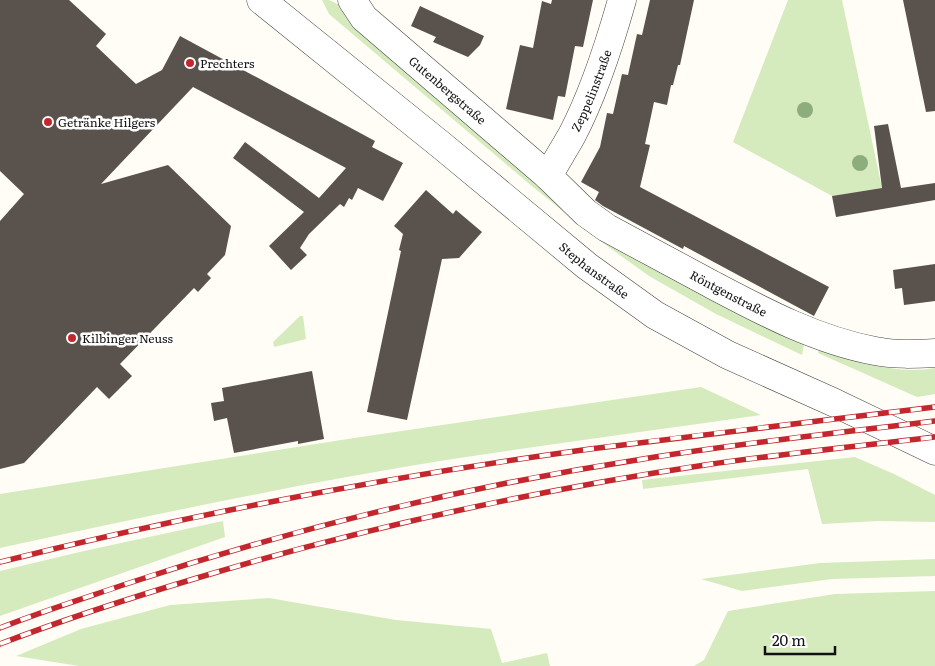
<svg xmlns="http://www.w3.org/2000/svg" width="935" height="666" font-family="Literata,serif">
<style>
.green{fill:#d5ebbd}
.building{fill:#5a524d}
.lines{fill:none;stroke-linecap:round;stroke-linejoin:round}
.minor-casing{stroke:#444;stroke-width:29}
.minor{stroke:#fff;stroke-width:28}
.rail-casing{stroke:#c4262e;stroke-width:5.5}
.rail{stroke:#fff;stroke-width:4;stroke-dasharray:11;stroke-linecap:butt}
.tree{fill:#8dad7f}
.poi-dot{fill:#c4262e;stroke:#fff;stroke-width:2}
.labels{text-anchor:middle;dominant-baseline:central;stroke-width:5;stroke-linejoin:round;paint-order:stroke}
.poi-label{font-size:12px;fill:#111;stroke:#fff;text-anchor:start}
.street-label{font-size:12px;fill:#111;stroke:#fff}
</style>
<rect width="100%" height="100%" fill="#fffdf5"/>
<path class="green" d="M 322,0 L 329,0 L 342,6 L 580,219 L 804,344 L 802,355 L 716,314 L 649,276 L 599,240 L 533,187 L 329,14 Z
M 788,0 L 842,0 L 882,188 L 832,196 L 733,142 Z
M 300,316 L 303,316 L 306,339 L 274,347 L 273,342 Z
M 819,350 C 856,361 896,375 935,368 L 935,394 L 917,397 L 818,353 Z
M 701,387 L 761,415 C 656,430 550,444 446,460 C 296,484 148,516 0,548 L 0,494 L 354,438 Z
M 855,457 L 894,474 L 935,495 L 935,522 L 878,521 L 822,524 L 808,469 L 643,489 L 642,480 Z
M 223,521 L 225,537 L 0,616 L 0,571 L 84,551 Z
M 935,559 L 935,576 L 832,579 L 742,591 L 701,579 L 820,563 Z
M 935,591 L 935,666 L 694,666 L 704,660 L 728,611 L 835,594 Z
M 269,598 L 396,620 L 491,629 L 502,663 L 547,653 L 550,666 L 79,666 L 16,656 L 81,629 L 170,605 Z"/>
<path class="building" d="M 0,0 L 69,0 L 106,34 L 96,46 L 136,84 L 162,70 L 180,36 L 375,141 L 372,147 L 403,163 L 383,201 L 358,188 L 352,200 L 349,198 L 344,207 L 340,204 L 309,234 L 300,248 L 307,255 L 291,270 L 269,246 L 304,212 L 233,158 L 245,142 L 319,198 L 346,168 L 193,87 L 101,184 L 168,165 L 231,226 L 225,255 L 207,274 L 211,278 L 198,292 L 194,288 L 120,364 L 132,376 L 109,399 L 97,387 L 24,463 L 0,469 L 0,221 L 24,194 L 0,171 Z
M 552,0 L 593,0 L 583,47 L 575,46 L 565,97 L 558,96 L 553,120 L 506,109 L 520,45 L 533,48 L 542,1 L 551,4 Z
M 650,0 L 694,0 L 680,65 L 678,65 L 673,85 L 671,85 L 667,105 L 654,102 L 645,144 L 650,145 L 640,187 L 829,287 L 814,316 L 684,246 L 683,249 L 603,206 L 595,200 L 599,192 L 581,182 L 600,147 L 607,113 L 613,114 L 622,74 L 628,75 L 637,34 L 642,35 Z
M 903,0 L 935,0 L 935,111 L 926,112 Z
M 420,6 L 484,36 L 480,45 L 468,57 L 433,42 L 436,37 L 411,26 Z
M 888,124 L 901,188 L 935,183 L 935,200 L 836,217 L 832,196 L 882,188 L 874,126 Z
M 426,190 L 453,214 L 456,210 L 482,232 L 459,258 L 442,259 L 407,420 L 367,412 L 401,251 L 399,250 L 403,234 L 394,226 Z
M 935,264 L 935,301 L 904,305 L 902,288 L 895,289 L 893,270 Z
M 312,371 L 324,439 L 298,444 L 298,441 L 234,453 L 227,418 L 214,421 L 211,403 L 224,401 L 222,388 Z"/>
<g class="lines">
<defs>
<g id="minor">
<path id="s1" d="M 261,0 L 441,145 L 587,266 L 655,315 L 728,355 L 835,403 L 935,451"/>
<path id="s2" d="M 352,0 L 364,18 L 548,176 L 586,213 L 607,228 C 642,247 676,265 711,284 C 762,311 816,340 875,351 C 895,355 915,354 935,353"/>
<path id="s3" d="M 548,176 C 556,162 564,149 572,135 C 594,93 609,46 622,0"/>
</g>
</defs>
<use href="#minor" class="minor-casing"/>
<use href="#minor" class="minor"/>
<defs>
<path id="rail" d="M 0,562 C 192,514 393,476 590,449 C 705,434 820,421 935,407
M 0,628 C 40,612 82,599 123,585 C 292,529 467,486 643,459 C 740,443 838,433 935,421
M 0,644 C 65,619 130,598 197,578 C 363,528 533,491 705,465 C 781,454 858,446 935,437"/>
</defs>
<use href="#rail" class="rail-casing"/>
<use href="#rail" class="rail"/>
</g>
<g class="tree">
<circle cx="805" cy="110" r="8"/>
<circle cx="860" cy="163" r="8"/>
</g>
<g class="poi-dot">
<circle cx="190" cy="63" r="5"/>
<circle cx="48" cy="122" r="5"/>
<circle cx="72" cy="338" r="5"/>
</g>
<g class="labels">
<g class="poi-label">
<text x="200" y="63">Prechters</text>
<text x="58" y="122">Getränke Hilgers</text>
<text x="82" y="338">Kilbinger Neuss</text>
</g>
<g class="street-label">
<text stroke="none"><textPath href="#s2" startOffset="132">Gutenbergstraße</textPath></text>
<text stroke="none"><textPath href="#s3" startOffset="96">Zeppelinstraße</textPath></text>
<text stroke="none"><textPath href="#s1" startOffset="429">Stephanstraße</textPath></text>
<text stroke="none"><textPath href="#s2" startOffset="481">Röntgenstraße</textPath></text>
</g>
</g>
<path d="M765 646v8h70v-8" fill="none" stroke="#111111" stroke-width="2.5"/>
<text x="772" y="646" font-size="15" fill="#111111" stroke="#ffffff" stroke-width="4" paint-order="stroke">20 m</text>
</svg>
